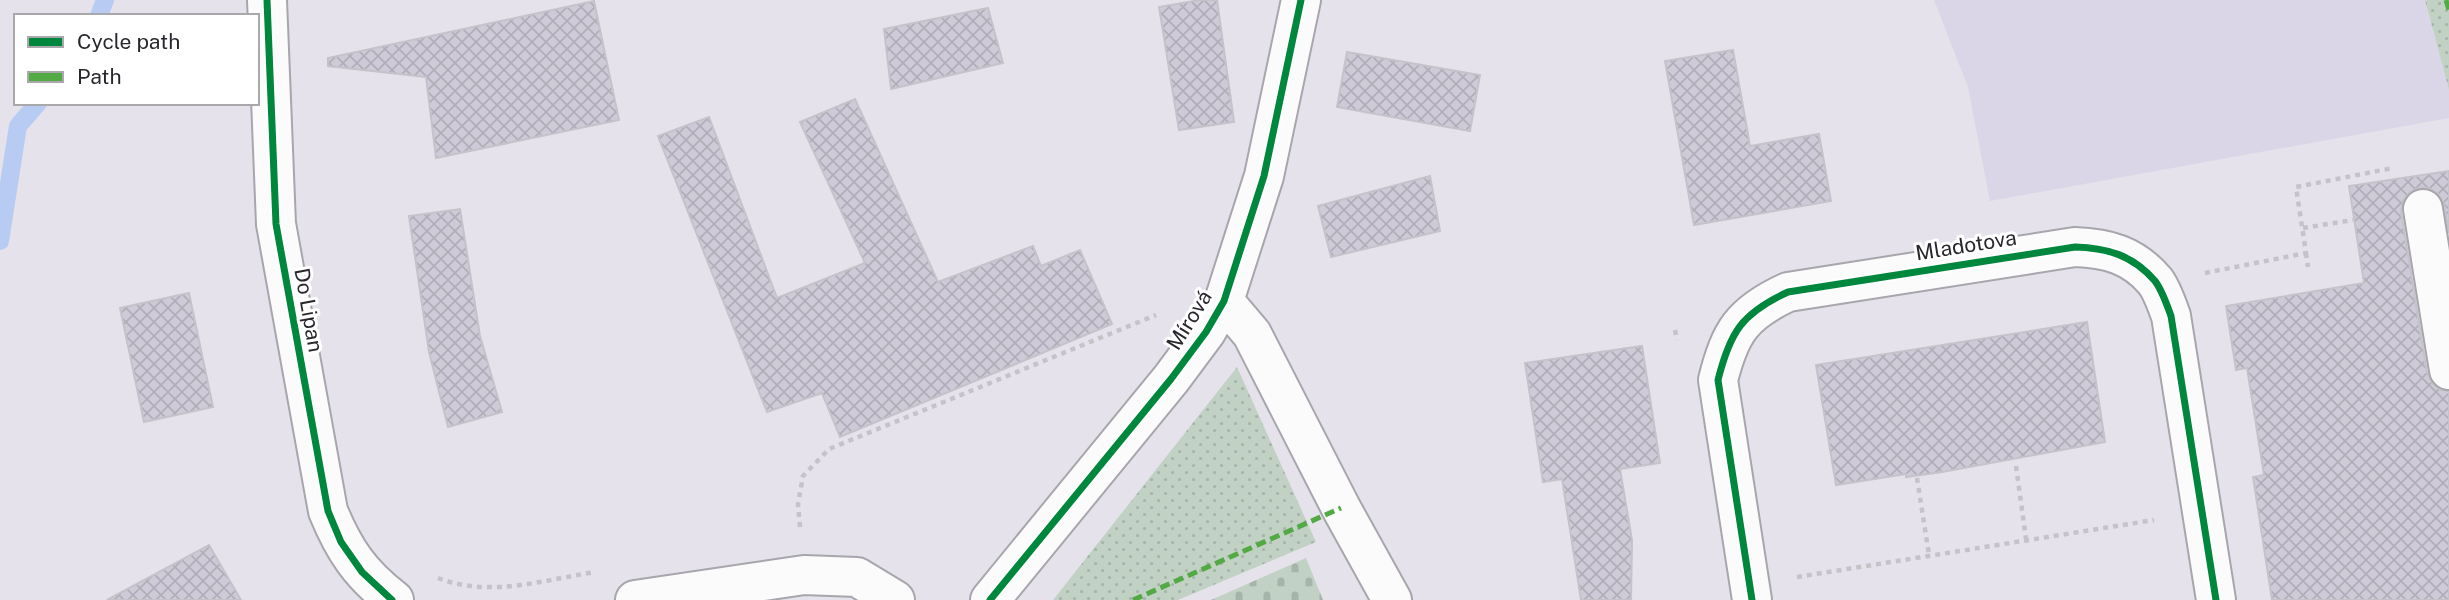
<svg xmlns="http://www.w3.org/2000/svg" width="2449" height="600" font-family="'Public Sans',sans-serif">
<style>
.built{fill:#dad6e7}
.grass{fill:url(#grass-dots)}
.cemetery{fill:url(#cemetery-stones)}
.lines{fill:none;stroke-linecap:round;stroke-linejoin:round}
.stream{stroke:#b8cbf2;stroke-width:18}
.building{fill:url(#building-cross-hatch);stroke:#c5c3ca;stroke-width:2}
.minor-casing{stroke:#a7a6ac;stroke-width:42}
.path{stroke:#c4c3c7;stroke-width:4.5;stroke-dasharray:5 5;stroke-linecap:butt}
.minor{stroke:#fbfbfc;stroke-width:38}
.quiet{stroke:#53aa44;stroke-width:5;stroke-dasharray:10 5;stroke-linecap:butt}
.cycleway-casing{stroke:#fff;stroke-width:11}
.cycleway{stroke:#00873e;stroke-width:7}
.labels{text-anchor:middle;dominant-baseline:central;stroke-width:6;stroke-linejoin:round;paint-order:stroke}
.street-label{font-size:21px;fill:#29272d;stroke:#fff}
</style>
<defs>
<pattern id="grass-dots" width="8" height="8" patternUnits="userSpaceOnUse" patternTransform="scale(1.75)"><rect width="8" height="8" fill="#c1d2c5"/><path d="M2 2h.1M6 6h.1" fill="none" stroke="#a6b4aa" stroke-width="1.8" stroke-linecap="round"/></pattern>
<pattern id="cemetery-stones" width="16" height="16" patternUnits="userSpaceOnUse" patternTransform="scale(1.75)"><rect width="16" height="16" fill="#c1d2c5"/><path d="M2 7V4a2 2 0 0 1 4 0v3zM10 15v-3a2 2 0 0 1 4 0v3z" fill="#a6b4aa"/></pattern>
<pattern id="building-cross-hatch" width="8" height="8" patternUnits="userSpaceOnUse" patternTransform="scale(1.75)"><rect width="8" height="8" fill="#cecad8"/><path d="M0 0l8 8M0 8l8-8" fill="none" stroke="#b1aeba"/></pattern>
</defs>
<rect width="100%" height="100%" fill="#e5e2ec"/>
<path class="built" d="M 1934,0 L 2425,0 L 2449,90 L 2449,118 L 1990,201 L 1968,87 Z"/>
<path class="grass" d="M 2425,0 L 2449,0 L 2449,90 Z
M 1237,367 L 1316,542 L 1178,600 L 1053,600 Z"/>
<path class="cemetery" d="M 1306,558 L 1323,600 L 1211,600 Z"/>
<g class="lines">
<path class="stream" d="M 99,16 L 105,0
M 0,241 L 18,126 L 38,103"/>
</g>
<path class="building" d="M 1200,0 L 1217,0 L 1234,122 L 1179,130 L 1159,7 Z
M 594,1 L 619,120 L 436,158 L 426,77 L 328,66 L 328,58 Z
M 988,8 L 1003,63 L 891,89 L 884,29 Z
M 1733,50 L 1750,146 L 1819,134 L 1831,201 L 1694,225 L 1665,61 Z
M 1347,52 L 1480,75 L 1470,131 L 1337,107 Z
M 855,99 L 938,282 L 1033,246 L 1041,266 L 1080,250 L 1112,324 L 840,437 L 822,393 L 767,412 L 658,136 L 709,117 L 777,298 L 865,263 L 800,122 Z
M 2449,171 L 2449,233 L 2444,205 L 2439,195 L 2431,189 L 2420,187 L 2410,192 L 2403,201 L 2401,212 L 2427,373 L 2433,384 L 2441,390 L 2449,391 L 2449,600 L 2272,600 L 2253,477 L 2264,475 L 2247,368 L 2236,370 L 2226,306 L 2364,283 L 2349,186 Z
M 1430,176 L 1440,231 L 1331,257 L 1318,206 Z
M 460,209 L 480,336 L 502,412 L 448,427 L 429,352 L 409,216 Z
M 189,293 L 213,407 L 144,422 L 120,308 Z
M 2087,322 L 2105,442 L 1942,472 L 1906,477 L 1906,474 L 1836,485 L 1816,365 Z
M 1642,346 L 1660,463 L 1620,469 L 1632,540 L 1631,600 L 1581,600 L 1562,479 L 1543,482 L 1525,363 Z
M 209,545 L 241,600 L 107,600 Z"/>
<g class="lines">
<defs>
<path id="minor" d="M 267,0 L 276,224 L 328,511 C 344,550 360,574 394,600
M 2423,209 L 2449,370
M 1224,301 L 1252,334 L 1341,508 L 1392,600
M 635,600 L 804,575 L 857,577 L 895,600
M 990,600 L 1171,379 L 1206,332 L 1224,301 L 1264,176 L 1301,0
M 1752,600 L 1718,380 C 1730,332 1742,313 1788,292 L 2075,247 C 2107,248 2133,255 2155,281 C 2162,290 2167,305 2171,316 L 2216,600"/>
</defs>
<use href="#minor" class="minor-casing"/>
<path class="path" d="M 2303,228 L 2353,220
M 2306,253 L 2308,267
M 2205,273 L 2306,253 L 2296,187 L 2393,168
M 1675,330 L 1677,340
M 2016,466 L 2026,539
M 1917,478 L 1929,555
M 800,527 L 798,504 L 803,476 L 829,449 L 1156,315
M 1797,577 L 2154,520
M 438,578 C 489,598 543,580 595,572"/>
<use href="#minor" class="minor"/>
<path class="quiet" d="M 2446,0 L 2449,10
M 1133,600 L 1341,508"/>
<defs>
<path id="cycleway" d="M 267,0 L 276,224 L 328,511 L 341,542 L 362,572 L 392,600
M 990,600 L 1171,379 L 1206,332 L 1224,301 L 1264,176 L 1301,0
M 1752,600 L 1718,380 C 1730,332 1742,313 1788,292 L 2075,247 C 2107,248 2133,255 2155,281 C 2162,290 2167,305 2171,316 L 2216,600"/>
</defs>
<use href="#cycleway" class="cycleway-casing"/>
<use href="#cycleway" class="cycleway"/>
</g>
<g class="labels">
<g class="street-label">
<text transform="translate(1966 245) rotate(-9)">Mladotova</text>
<text transform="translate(309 310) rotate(80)">Do Lipan</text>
<text transform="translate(1189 320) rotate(-58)">Mírová</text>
</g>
</g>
<rect x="14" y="14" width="245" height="91" fill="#ffffff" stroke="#a9a9ab" stroke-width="2"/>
<rect x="28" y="37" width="35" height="10" fill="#00873e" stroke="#a9a9ab" stroke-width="2"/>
<text x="77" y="49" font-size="21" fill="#29272d">Cycle path</text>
<rect x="28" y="72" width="35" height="10" fill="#53aa44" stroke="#a9a9ab" stroke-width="2"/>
<text x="77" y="84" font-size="21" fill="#29272d">Path</text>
</svg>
